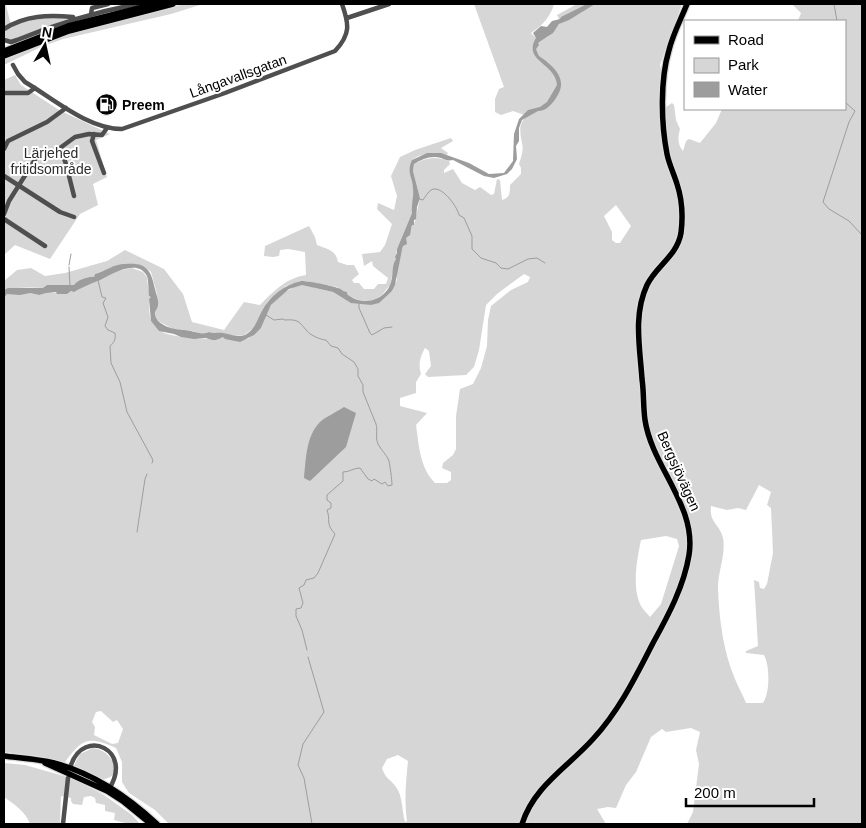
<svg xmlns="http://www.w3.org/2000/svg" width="866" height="828" font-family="Arial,sans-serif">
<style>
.green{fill:#d6d6d6;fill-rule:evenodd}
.water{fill:#9d9d9d}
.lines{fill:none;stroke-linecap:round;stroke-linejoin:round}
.stream{stroke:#9d9d9d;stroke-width:1}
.major-casing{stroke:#dbdbdb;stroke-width:8}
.minor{stroke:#4f4f4f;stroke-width:4.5}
.major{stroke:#000;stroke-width:5.5}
.labels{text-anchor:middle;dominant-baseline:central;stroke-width:4;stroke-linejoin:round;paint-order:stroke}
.street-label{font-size:14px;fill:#000;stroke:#fff}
.poi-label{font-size:14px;font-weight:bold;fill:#000;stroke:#fff;text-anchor:start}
.park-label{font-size:14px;fill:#2d2d2d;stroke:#fff}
</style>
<rect width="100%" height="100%" fill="#fff"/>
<path class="green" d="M 4,4 L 20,4 L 6,5 L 11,25 L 42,17 L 70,18 L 13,40 L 6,39 L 4,37 Z
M 184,4 L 203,4 L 171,14 L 63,39 L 41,47 L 4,65 L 4,60 L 26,50 L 85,29 Z
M 474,4 L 554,4 C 551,16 542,26 531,33 L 540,42 C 544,39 550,36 553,32 C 556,28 557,26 561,23 L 557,15 L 577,4 L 682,4 L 660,65 L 661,69 L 660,106 L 660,111 L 672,103 L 674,105 L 676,120 L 680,129 C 678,137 677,144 683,151 L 686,141 L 689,139 L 700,143 L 716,123 L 722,109 L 845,109 L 845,21 L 798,21 L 801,13 L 792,4 L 862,4 L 862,824 L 687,824 L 693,812 L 699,764 L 696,750 L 700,732 L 691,728 L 666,732 L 662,729 L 651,737 L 636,772 L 626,785 L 616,808 L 608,807 L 597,809 L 606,824 L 169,824 L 155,810 L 129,793 L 122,782 L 122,762 L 116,748 C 88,736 83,738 65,762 L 36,756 L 4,752 L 4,298 L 7,294 L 30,293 L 39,295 L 46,292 L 60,293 L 78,290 L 81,287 L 98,281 L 112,272 L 132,268 L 143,272 L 147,277 L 149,296 L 152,297 L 149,299 C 149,305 149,317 152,322 C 155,326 160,331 164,333 C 175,337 213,342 223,336 L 248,339 L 261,328 L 271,305 L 285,292 L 296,286 L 306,284 L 311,286 L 315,288 L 333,292 L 343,298 L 371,305 L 392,291 L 397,280 L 397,270 L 402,250 L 406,238 L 411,231 L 412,225 L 414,225 L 420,198 L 413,171 L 414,164 C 427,157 436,156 449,161 L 450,164 L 444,170 L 444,173 L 453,169 L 462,183 L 475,190 L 480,187 L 491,195 L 494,194 L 497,179 L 500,180 L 502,200 C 510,198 510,192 510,185 L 521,174 L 521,168 L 519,164 C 521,157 524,150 522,143 C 520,133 518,123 527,116 L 513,111 L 501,115 L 495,112 L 495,99 L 499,89 L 504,87 ZM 616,205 L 631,226 L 620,243 L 616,243 L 612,240 L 612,232 L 604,216 ZM 524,274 L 530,277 L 528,282 L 511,290 L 491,306 L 488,320 L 487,346 L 481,368 L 473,384 L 460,389 L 456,416 L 456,449 L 453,455 L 443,463 L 442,468 L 451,472 L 451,480 L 447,483 L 435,483 C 420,468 419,446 416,425 L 427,413 L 400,406 L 400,398 L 416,393 L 416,382 L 421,374 C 418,365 420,356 425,348 L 429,351 L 431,366 L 425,374 L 428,377 L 466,375 L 474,367 L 479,350 L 486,305 L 497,294 ZM 356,413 L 304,478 L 321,422 ZM 759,485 L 771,492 L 767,505 L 771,508 L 773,553 L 767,584 L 764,589 L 760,588 L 759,582 L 754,580 L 758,646 L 746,651 L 746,653 L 764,655 C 770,666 770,693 763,703 L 746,703 C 743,695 738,687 735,679 C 723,651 719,618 718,588 C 718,571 726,554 723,538 C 720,524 709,523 711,506 L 727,510 L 738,508 L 746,510 ZM 666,536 L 677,539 L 679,546 L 661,604 L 650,617 C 647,613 642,609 640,604 C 632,586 637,559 641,540 ZM 101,711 L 113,722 L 117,720 L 123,729 L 118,743 L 112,744 L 94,735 L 95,727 L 92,722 L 96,712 ZM 398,755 L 408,761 C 406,781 404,801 407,821 L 405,822 C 402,812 403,796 396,787 C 390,778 386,780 382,768 L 387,759 Z
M 15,75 L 21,85 L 59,110 L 110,134 L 96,140 L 107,177 L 93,184 L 98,205 L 80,214 L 50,259 L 15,245 L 4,255 L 4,80 Z
M 451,138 L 453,141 L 441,148 L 448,153 L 447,155 C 434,153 423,152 412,160 L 414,196 L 412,213 L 397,249 L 396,258 L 390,285 L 382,295 L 374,300 L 368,301 L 359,300 L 349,296 L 337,287 L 313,283 L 307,281 L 300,281 L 286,286 L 268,301 L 255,327 L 244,335 L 234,336 L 219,333 L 204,334 L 188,330 L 175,330 L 160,322 L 155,318 L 154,314 L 158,305 L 157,294 L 151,272 L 145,267 L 112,267 L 95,274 L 94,277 C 89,276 77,280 74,285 L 47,285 L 45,288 C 31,287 16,287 4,290 L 4,281 L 17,270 L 31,268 L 45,276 L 65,273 L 107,261 L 125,250 L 164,269 L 183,294 L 192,322 L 224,330 L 244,302 L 260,305 C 274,291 286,278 306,275 L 305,252 L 288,249 L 280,250 L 279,256 L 273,257 L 264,256 L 265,246 L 309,226 L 315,237 L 317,245 C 327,249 336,250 338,262 L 347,265 L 354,265 L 359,274 L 352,280 L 354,283 L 359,283 L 364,289 L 374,289 L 378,284 L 386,284 L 388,278 L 373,266 L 372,261 L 364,266 L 362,254 L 380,252 L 385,245 L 392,224 L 377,209 L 378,203 L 394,210 L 397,196 L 391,176 L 400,157 L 415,150 Z
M 93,748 C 115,751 123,778 103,779 L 73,767 L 80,754 Z
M 4,763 L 25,765 L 74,779 L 104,795 L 132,815 L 140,824 L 128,824 L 114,820 L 115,813 L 105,811 L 105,805 L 96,803 L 95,798 L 91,796 L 84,797 L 82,805 L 73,804 L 71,801 L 71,798 L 61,796 L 60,824 L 30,824 C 26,812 14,804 4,797 Z"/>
<path class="water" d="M 587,4 L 595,4 L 569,20 L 559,24 L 553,33 L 538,43 L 539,45 L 536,49 C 537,52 538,54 539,56 C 541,58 544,59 546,61 C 559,72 568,83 554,101 C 550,106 545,111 538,111 L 522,120 L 519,128 L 519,141 L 516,146 L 517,159 L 512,169 L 507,174 L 494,178 L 484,176 L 453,160 C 448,161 446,160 441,158 C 432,155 422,159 414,164 L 413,171 L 420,198 L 417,207 L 416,219 L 414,220 L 414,225 L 412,225 L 410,235 L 406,238 L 407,244 L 403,246 L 402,250 L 395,285 L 392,291 L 379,303 L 371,305 L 351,303 L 333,292 L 302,285 L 289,289 L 271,305 L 261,328 L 254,335 L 240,342 L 225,339 L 223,337 C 214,341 215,341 206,338 L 194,339 L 181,337 L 174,334 L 159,331 L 151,321 L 149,299 L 151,297 L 149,296 C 148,290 149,282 147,276 C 137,257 109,276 98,281 C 89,284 81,288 74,292 L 71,291 L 67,294 L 57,294 L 56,292 L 46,293 L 39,295 L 30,293 L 20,295 L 7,294 L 4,298 L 4,290 L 8,288 L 43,288 L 47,285 L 74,285 C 77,280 89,276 94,277 L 95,274 C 105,271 114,264 125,264 C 147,262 151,270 155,289 C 156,294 159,300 158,305 C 158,309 154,311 155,315 C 157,326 176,330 184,330 C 192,330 202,336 209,332 C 214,334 218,332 223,333 C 230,334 237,338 245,335 C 255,330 257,320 262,311 C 270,296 284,285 301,281 C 304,280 334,286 338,288 C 342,289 343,292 347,292 L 347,294 C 361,306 383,302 390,285 C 394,276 391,266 396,259 L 395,257 L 397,253 L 397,249 L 412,213 C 411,205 414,197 413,189 C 413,177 406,173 412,160 L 427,153 L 441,153 L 469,163 L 489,174 L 504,173 L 513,161 L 514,134 L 519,119 L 528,110 L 540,107 L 547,102 L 557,85 C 556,63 522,61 536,38 L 533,33 L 541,26 L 547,27 L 552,21 L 560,19 L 561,17 Z
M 344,407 L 356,413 L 346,447 L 310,481 L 304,478 C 306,459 306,436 320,422 C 327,416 337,412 344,407 Z"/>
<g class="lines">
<path class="stream" d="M 834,4 L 837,21
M 845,102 L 855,111 L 849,122 L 823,202 L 829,209 L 849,221 L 862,235
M 419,199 L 423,200 C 425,197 428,192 431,190 C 441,184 457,206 459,215 L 464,218 L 472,236 L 472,249 L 481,258 L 496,263 L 501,268 L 508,269 L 528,259 L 537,258 L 545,263
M 69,265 L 71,254
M 69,267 L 70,286
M 98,280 L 102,297 L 106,298 L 103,303 L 108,317 L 105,326 L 108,330 L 115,333 C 116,339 114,343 110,346 L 111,363 L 120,382 L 127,412 L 153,460 L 152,463
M 359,304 L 359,308 L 370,333 L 372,335 L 384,328 L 392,327
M 266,315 L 274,320 L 283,319 L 285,320 C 299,319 299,322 307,331 C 310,335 321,340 326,340 L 331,346 L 338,348 L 342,354 L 354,362 L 358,369 L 358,376 L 363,385 L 363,392 L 376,424 C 378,431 375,437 378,444 C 381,450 387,455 389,461 C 390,466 392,480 392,485 L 388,486 L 385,482 L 382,484 L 374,479 L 372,481 L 368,479 L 360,468 C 353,468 350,472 343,472 L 343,481 L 327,495 L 327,500 L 331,503 L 331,508 L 327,510 C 331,521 325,523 335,534 L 318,573 L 314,578 L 306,580 L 304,585 L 299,588 L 303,603 L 301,608 L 296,609 L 296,616 L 302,630 L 307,650
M 137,532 L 145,479 L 147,474
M 308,657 L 324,712 L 303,744 L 298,765 L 304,778 L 312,824"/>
<defs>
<path id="major" d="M 4,51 L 68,26 L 155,4
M 4,56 L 69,31 L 173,4
M 4,756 C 20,758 38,759 54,763 C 93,773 128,797 157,824
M 45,763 L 107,791 L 124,802 L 151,824
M 522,824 C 534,786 568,767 593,739 C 619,711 636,676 653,643 C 668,616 684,586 689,555 C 697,506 652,467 645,420 C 643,406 644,392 642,379 C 640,348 633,315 647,285 C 656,266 677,256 681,233 C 683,217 682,199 677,184 C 674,174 669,164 667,154 C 661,123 660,80 669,50 C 673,34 681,19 687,4"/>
</defs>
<use href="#major" class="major-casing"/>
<path class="minor" d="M 91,14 L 92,8 L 108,4
M 347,18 L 389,4
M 4,29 C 26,15 48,15 73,17 L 74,19
M 4,40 L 11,42 L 17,40 C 56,24 96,12 137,4
M 13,65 L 18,74 L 25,82 C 54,99 88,129 122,129 L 225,93 L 335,51 C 351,34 349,24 342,4
M 4,93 L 28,93 L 35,88
M 94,134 L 92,141 L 104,173
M 60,148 L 66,164 L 74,196
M 4,149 L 8,141 L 47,122 L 66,108
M 4,176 L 60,212 L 74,217
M 4,214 L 9,201 L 36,158 L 60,148 L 75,137 L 89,134 L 102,135 L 107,128
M 4,219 L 45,246
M 71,765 C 84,727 134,750 109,789
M 63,824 L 68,778"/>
<use href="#major" class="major"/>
</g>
<defs>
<symbol id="fuel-disc" viewBox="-11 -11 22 22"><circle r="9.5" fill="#000" stroke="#fff"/><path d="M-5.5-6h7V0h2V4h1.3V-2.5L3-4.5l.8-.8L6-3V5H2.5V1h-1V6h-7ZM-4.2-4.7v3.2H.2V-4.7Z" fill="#fff"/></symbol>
</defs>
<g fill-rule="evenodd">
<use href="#fuel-disc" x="94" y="92" width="25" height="25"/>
</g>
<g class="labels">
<g class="street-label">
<text transform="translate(238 76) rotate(-20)">Långavallsgatan</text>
<text transform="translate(679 471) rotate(66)">Bergsjövägen</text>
</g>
<g class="poi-label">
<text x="122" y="105">Preem</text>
</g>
<g class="park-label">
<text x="51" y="153">Lärjehed<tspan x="51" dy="16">fritidsområde</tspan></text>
</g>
</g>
<rect width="866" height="828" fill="none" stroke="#000000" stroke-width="10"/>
<rect x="684" y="20" width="162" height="90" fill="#ffffff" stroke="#999999"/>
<rect x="694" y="36" width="25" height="8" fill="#000000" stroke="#999999"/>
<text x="728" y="45" font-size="15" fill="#000000">Road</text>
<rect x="694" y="58" width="25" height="15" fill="#d6d6d6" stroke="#999999"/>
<text x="728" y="70" font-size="15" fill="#000000">Park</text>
<rect x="694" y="82" width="25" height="15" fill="#9d9d9d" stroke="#999999"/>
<text x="728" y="95" font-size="15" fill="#000000">Water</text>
<g transform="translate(45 45) rotate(9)" stroke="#ffffff" stroke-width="4" paint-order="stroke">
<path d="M0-4L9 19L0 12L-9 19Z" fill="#000000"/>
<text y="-8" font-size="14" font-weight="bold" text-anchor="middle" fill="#000000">N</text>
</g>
<path d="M686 798v8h128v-8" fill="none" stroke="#000000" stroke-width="2.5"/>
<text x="694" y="798" font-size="15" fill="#000000" stroke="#ffffff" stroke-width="4" paint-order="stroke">200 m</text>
</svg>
